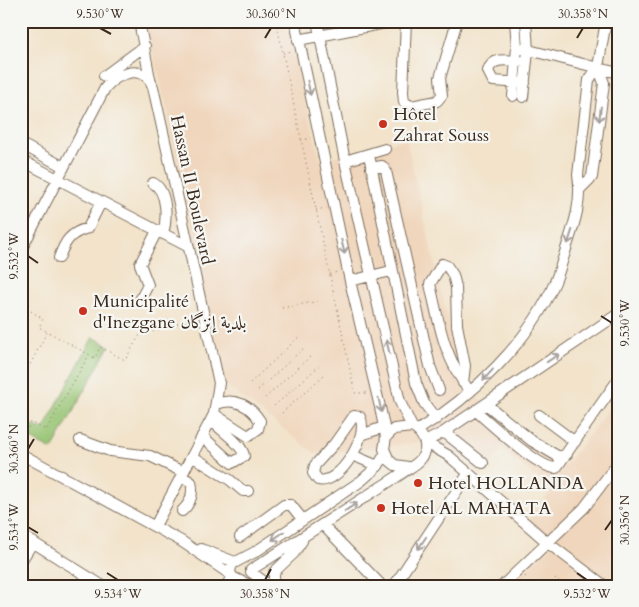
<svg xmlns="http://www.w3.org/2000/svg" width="639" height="607" font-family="Cardo,Amiri,serif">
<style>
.built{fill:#f0d6bc}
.green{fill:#94c270;stroke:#687647}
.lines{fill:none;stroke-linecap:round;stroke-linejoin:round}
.minor-casing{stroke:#7b6b5a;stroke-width:12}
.path{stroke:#7b6b5a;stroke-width:1;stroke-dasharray:1 4;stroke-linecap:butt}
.minor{stroke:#fff;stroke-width:10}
.oneway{stroke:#a79f9a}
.ticks{fill:none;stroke:#3b2a1e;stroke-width:2}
.poi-dot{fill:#c8321e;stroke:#f6f6f2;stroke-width:2}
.labels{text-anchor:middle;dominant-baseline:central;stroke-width:4.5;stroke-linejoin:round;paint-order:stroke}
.poi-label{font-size:18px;fill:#3b2a1e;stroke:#f6f6f2;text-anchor:start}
.street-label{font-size:18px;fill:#3b2a1e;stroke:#f6f6f2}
.neatline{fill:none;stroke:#3b2a1e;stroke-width:2}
.ticks-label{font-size:12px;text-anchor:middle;fill:#3b2a1e}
</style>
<rect width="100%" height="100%" fill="#f6f6f2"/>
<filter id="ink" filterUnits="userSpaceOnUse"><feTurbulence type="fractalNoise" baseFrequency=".02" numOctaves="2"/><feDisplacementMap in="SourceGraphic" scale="10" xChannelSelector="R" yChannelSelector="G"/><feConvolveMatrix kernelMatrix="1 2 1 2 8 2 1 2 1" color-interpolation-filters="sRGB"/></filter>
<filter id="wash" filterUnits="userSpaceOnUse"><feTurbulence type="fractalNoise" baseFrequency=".0096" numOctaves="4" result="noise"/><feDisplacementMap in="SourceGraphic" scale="20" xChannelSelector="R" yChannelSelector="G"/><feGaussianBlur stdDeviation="1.12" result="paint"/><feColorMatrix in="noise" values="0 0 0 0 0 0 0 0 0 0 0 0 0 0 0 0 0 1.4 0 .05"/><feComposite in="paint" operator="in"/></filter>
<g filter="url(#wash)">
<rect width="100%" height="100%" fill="#f2e3ca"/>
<path class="built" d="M 144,21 L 285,21 L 320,160 L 406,139 L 463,386 L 564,467 L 618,398 L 618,586 L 506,586 L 555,544 L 527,524 L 552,489 L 502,450 L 479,478 L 431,441 L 316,454 L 219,380 L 194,269 L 199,262 L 159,74 Z"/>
<path class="green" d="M 93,337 L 109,346 L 52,450 L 25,436 L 32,425 L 43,430 Z"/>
</g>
<g filter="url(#ink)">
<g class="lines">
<defs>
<path id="minor" d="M 139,21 L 150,79
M 295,21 L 350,281 L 380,407 L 386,437 L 384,449 L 389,460 L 395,465 L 408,467
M 317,21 L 345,161 L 400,402 L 412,427
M 406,21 L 403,92 L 404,102 L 411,106 L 437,101 L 442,95 L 440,78 L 457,21
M 298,40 L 396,21
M 517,47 L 618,73
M 104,76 L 145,46
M 525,83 L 493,81 L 488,71 C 492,55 513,61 527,62
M 513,96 L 517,47 L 515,21
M 523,97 L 528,51 L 526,21
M 21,144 L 64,167
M 369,155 L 416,383 L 424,403 L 436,419
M 21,160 L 187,246
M 345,161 L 385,149
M 371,168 L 382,166 L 386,171 L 430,366 L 439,390
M 153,183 C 168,191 167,220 163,234
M 580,189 L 592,177 L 604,83 L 598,67
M 21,250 L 105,88 C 117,73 145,62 153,87 L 219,383 L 214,414 L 155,526
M 59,258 C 65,241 70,233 88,228 L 101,202
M 350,281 L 391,271
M 139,302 L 148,285 L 140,264 L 157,231
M 463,383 L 465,366 L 457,325 L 456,287 L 453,275 L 447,266 L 442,264 L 430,284 C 440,327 443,355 470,392
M 486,404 L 532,441 L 559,457 L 567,454
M 476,411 C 491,424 539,469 556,468 L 618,380
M 214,414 L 248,436 L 258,429 L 260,421 C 250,405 234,397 217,404
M 539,415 L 575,442
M 354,416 L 360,417 C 370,435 339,486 318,480 L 313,473 L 315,465 L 335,443 Z
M 418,430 C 472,397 530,341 555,282 C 560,270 563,258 567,246 C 575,222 582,201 578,175 L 589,80 L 598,67 L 606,21
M 444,432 L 483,463
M 361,435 L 384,427
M 202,436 L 232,463 L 244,456 C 243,444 220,430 211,420
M 80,440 L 110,451 L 150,456 L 183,472
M 425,442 L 444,432 L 618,314
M 425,442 L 449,456 L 548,543 L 605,586
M 21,454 L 181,541 L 230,574
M 352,455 L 378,466
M 192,456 L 230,480 L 243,491 L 248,491
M 181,476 L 191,482 C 194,494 191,503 182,511
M 323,525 L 382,586
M 21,535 L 103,586
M 240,537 L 284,505 L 291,505 L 302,519
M 201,549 L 235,562
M 21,561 L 33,542
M 251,570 L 398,476 C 405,470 415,466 420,460 C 431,448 423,433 412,427 L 394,429 L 386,437
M 251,572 L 270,586
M 226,586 L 232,577
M 251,586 L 232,577 L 230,571 L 232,564 L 255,552 L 361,481 L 378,466 L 385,454
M 274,586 L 274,572 L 294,553 L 302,541
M 394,586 L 468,474
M 502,586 L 584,508 L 618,463"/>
</defs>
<use href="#minor" class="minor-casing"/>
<path class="path" d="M 276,21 L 355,393 L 366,393
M 283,53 L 291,51
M 301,140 L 311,138
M 316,210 L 326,208
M 330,274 L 338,272
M 282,308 L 319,301
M 31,311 L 43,319 L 39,327 L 95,358 L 100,347 L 125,360 L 139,336 L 196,318
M 21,382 L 47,332
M 250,383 L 300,336
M 258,390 L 306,346
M 265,398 L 312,355
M 274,406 L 319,366
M 282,413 L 324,375
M 21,441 L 31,422 L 46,430 L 89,355
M 525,576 L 532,586
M 548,586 L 556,578 L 564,586"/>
<use href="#minor" class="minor"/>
</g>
<defs><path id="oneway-shaft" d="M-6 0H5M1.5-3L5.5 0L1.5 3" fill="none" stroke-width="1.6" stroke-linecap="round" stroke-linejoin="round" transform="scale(1.25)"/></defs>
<g class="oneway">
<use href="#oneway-shaft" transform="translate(309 88) rotate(78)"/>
<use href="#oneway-shaft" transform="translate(600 114) rotate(97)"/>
<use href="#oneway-shaft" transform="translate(570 237) rotate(108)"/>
<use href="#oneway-shaft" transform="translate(343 247) rotate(77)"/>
<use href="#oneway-shaft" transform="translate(388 347) rotate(-103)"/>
<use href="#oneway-shaft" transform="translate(553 358) rotate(-34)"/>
<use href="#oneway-shaft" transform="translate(488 375) rotate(132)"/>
<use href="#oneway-shaft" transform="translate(380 405) rotate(78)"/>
<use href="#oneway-shaft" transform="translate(351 507) rotate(-33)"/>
<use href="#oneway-shaft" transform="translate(278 536) rotate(145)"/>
<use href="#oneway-shaft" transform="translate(422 543) rotate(124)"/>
</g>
</g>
<path class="ticks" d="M 100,28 L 111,34M 265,38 L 271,28M 577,38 L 583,28M 28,256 L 38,263M 601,316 L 612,323M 28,449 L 34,439M 28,527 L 38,533M 605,530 L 612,520M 107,573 L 118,580M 577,573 L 587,580M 265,580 L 271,569"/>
<g class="poi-dot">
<circle cx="383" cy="124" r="5"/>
<circle cx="83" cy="311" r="5"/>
<circle cx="418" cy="483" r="5"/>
<circle cx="381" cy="508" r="5"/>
</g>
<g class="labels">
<g class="poi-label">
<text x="393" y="114">Hôtel<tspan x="393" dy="21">Zahrat Souss</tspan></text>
<text x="93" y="301">Municipalité<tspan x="93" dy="21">d'Inezgane بلدية إنزگان</tspan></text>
<text x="428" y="483">Hotel HOLLANDA</text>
<text x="391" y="508">Hotel AL MAHATA</text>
</g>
<g class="street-label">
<text transform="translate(192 190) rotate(78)">Hassan II Boulevard</text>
</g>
</g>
<rect width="639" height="607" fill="none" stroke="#f6f6f2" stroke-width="55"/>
<rect x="28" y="28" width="584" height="552" class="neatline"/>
<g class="ticks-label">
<text x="100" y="18">9.530°W</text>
<text x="271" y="18">30.360°N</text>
<text x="583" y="18">30.358°N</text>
<text transform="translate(14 256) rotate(-90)" y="4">9.532°W</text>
<text transform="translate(625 323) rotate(-90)" y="4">9.530°W</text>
<text transform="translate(14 449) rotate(-90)" y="4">30.360°N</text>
<text transform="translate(625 520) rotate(-90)" y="4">30.356°N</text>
<text transform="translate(14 527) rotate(-90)" y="4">9.534°W</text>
<text x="118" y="598">9.534°W</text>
<text x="265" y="598">30.358°N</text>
<text x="587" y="598">9.532°W</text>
</g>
</svg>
